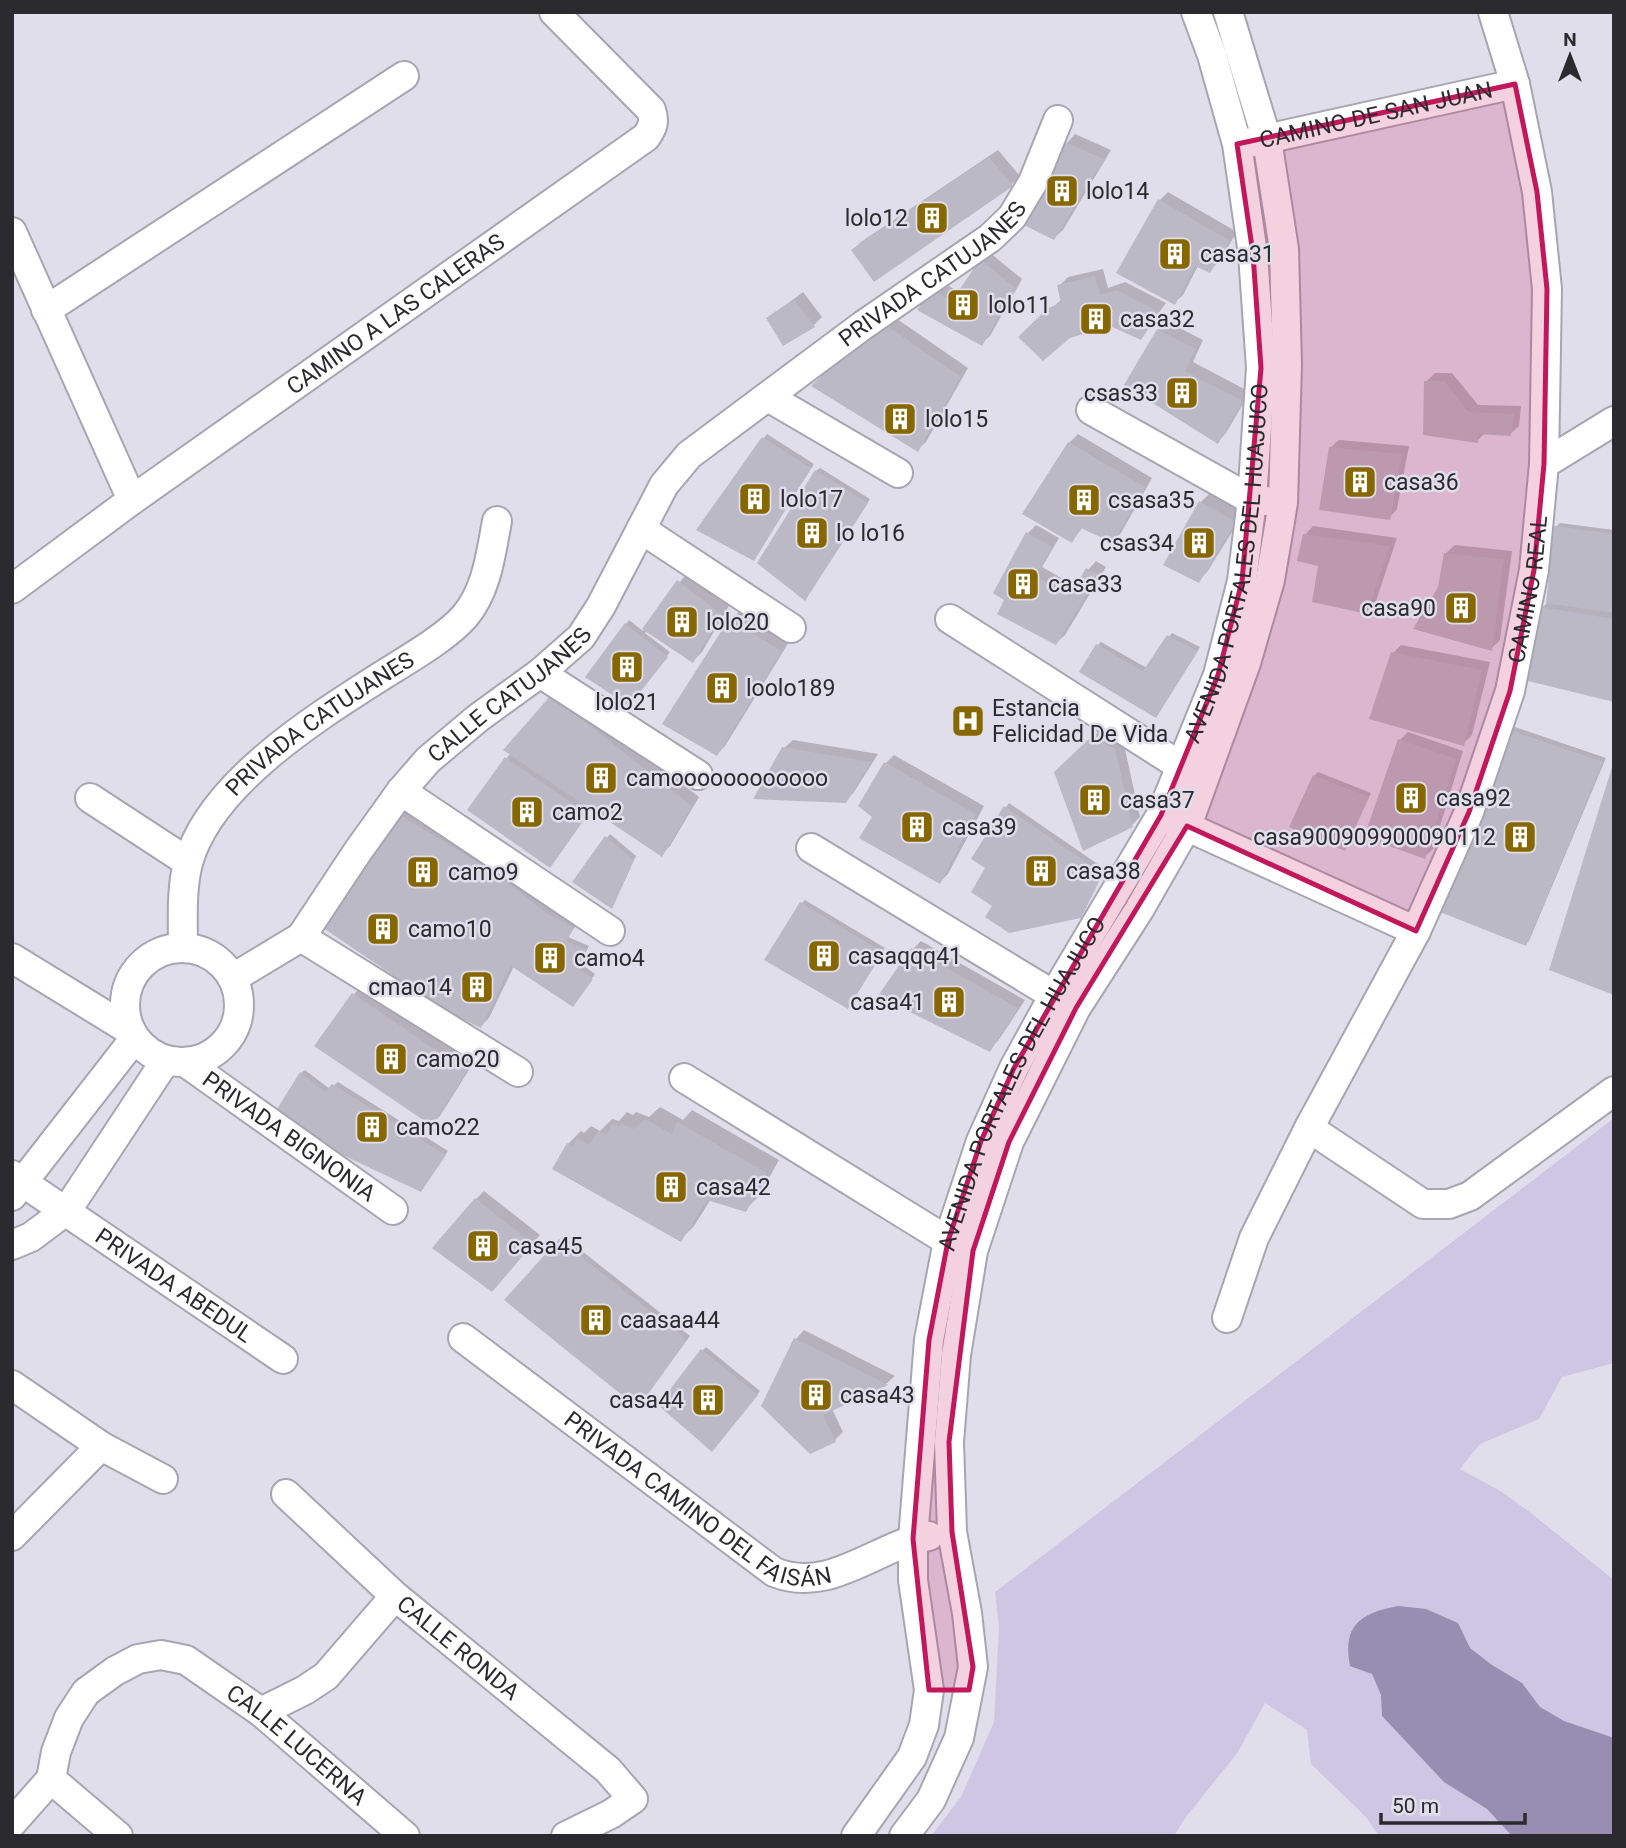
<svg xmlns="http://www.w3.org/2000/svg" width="1626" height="1848" font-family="Roboto,sans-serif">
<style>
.green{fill:#cec7e3}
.water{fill:#988eb2}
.shadow{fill:#0003}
.building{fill:#bcb9c6}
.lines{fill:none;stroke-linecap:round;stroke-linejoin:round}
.minor-casing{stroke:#a8a5b2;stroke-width:32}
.minor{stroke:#fff;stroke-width:28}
.marked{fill:#c2185b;fill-opacity:0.2;stroke:#c2185b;stroke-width:5;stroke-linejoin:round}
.labels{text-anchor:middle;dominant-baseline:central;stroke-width:5;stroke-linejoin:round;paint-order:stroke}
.street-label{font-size:23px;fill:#2b2a2f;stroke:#e1deec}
.poi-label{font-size:23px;fill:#2b2a2f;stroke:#e1deec;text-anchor:start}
</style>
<rect width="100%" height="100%" fill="#e1deec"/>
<path class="green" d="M 1614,1118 L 1614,1363 L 1562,1377 L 1539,1419 L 1480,1444 L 1460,1469 L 1502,1492 L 1531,1513 L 1614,1580 L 1614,1836 L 1379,1836 L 1366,1817 L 1311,1764 L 1307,1730 L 1265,1703 L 1238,1752 L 1186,1817 L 1174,1836 L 931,1836 L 961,1797 L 994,1722 L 999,1628 L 995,1592 Z"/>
<path class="water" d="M 1398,1606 L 1426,1609 L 1458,1623 L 1470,1648 L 1492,1665 L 1522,1683 L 1540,1707 L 1564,1721 L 1614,1738 L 1614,1836 L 1512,1836 L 1487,1809 L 1444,1782 L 1382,1716 L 1381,1695 L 1372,1674 L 1350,1666 C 1342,1625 1361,1613 1398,1606 Z"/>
<path class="shadow" d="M 1075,134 L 1111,150 L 1063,230 L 1054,238 L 1025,223 L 1067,143 Z
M 998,150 L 1020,176 L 1012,184 L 874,279 L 853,250 L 861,242 Z
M 1168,192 L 1237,232 L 1218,263 L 1209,271 L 1198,266 L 1183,295 L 1174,303 L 1119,272 L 1160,200 Z
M 989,252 L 1022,279 L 990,336 L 981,344 L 919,309 L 941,282 L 960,292 Z
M 1103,269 L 1108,288 L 1125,282 L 1166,303 L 1140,338 L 1111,324 L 1020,337 L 1062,299 L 1059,286 L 1068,277 Z
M 803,292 L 822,317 L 814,325 L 784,344 L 768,319 Z
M 890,314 L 968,368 L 926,442 L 917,450 L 813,386 Z
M 1166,321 L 1203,340 L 1193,362 L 1250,392 L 1226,433 L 1218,442 L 1158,330 Z
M 1435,373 L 1452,373 L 1478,405 L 1521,406 L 1519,426 L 1510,434 L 1486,432 L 1477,441 L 1426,382 Z
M 767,434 L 814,464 L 754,559 L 698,529 Z
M 1078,434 L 1152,478 L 1121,533 L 1112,541 L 1083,527 L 1072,541 L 1069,443 Z
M 1339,440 L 1409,446 L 1397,509 L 1389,518 L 1330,448 Z
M 820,468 L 870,499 L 808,595 L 816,471 Z
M 1209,494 L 1244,513 L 1207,572 L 1198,581 L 1201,502 Z
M 1560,523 L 1614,530 L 1614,700 L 1542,608 L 1548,602 L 1556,527 Z
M 1036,525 L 1059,538 L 1042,567 L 1077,587 L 1088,570 L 1096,561 L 1106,567 L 1065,635 L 1056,643 L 1006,599 L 1028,533 Z
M 1313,526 L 1397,538 L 1375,604 L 1366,612 L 1320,565 L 1305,535 Z
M 1455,545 L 1512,551 L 1500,640 L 1491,649 L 1440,588 L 1446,553 Z
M 687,573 L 729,606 L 702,652 L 693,661 L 647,630 L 645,633 L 670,652 L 633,700 L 626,624 L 629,620 L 643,631 Z
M 739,612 L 789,642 L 725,746 L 717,754 L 730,620 Z
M 1172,633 L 1200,647 L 1159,712 L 1098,645 L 1101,642 L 1147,668 Z
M 1401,645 L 1490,662 L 1472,735 L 1463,744 L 1393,653 Z
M 561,688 L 699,797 L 670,846 L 662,854 L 592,807 L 554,862 L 506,759 Z
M 1512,726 L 1606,758 L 1529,941 L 1526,944 L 1508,730 Z
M 1101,729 L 1123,740 L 1140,817 L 1132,825 L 1056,773 Z
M 1408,732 L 1463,751 L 1433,849 L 1424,857 L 1400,740 Z
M 793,740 L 878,754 L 854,792 L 846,801 L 784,748 Z
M 894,755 L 984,806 L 948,874 L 940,882 L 874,817 L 886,763 Z
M 1318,772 L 1371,793 L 1344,849 L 1314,776 Z
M 1009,803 L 1105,869 L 1084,912 L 1080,916 L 994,905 L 987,867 L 973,858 Z
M 407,806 L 494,866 L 522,889 L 527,884 L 556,905 L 552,910 L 577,924 L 568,937 L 589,946 L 580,963 L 595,974 L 576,1001 L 514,966 L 489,1018 L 481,1026 L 325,926 Z
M 610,834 L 636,856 L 612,907 L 574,882 Z
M 805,900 L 885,948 L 851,1003 L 801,904 Z
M 921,941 L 1025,1000 L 998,1041 L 989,1049 L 913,949 Z
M 362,986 L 474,1062 L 440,1116 L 431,1124 L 354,994 Z
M 305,1070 L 330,1089 L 338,1082 L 448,1151 L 424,1186 L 301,1073 Z
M 660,1107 L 683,1120 L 692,1110 L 779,1160 L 759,1196 L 745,1210 L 711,1199 L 694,1226 L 681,1239 L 568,1144 L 581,1131 L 584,1133 L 591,1126 L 600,1131 L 612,1119 L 619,1121 L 627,1112 L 633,1115 L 636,1112 L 649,1117 Z
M 484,1191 L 540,1235 L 500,1281 L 476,1199 Z
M 564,1237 L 690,1336 L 641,1402 L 507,1300 Z
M 804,1330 L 895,1376 L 887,1383 L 832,1409 L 843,1432 L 835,1440 L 763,1405 L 796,1339 Z
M 706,1347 L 760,1391 L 716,1446 L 703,1350 Z"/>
<path class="building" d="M 1065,142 L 1104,159 L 1054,240 L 1022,224 Z
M 989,157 L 1013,186 L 874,282 L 851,250 Z
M 1158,199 L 1230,241 L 1210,273 L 1195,266 L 1175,305 L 1116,273 Z
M 980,259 L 1015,288 L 982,346 L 917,310 L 932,290 L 952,301 Z
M 1095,276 L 1100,295 L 1116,290 L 1159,312 L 1141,340 L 1110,326 L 1070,338 L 1043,361 L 1018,337 L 1048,308 L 1061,303 L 1057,285 Z
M 794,299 L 815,327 L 783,346 L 766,318 Z
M 880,321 L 961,377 L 918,452 L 811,386 Z
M 1157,329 L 1196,349 L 1185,371 L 1243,401 L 1218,444 L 1124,385 Z
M 1424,381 L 1444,381 L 1469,412 L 1514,414 L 1511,436 L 1478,434 L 1478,443 L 1423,435 Z
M 762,437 L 811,468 L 754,561 L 696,530 Z
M 1068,442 L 1145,487 L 1113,543 L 1081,528 L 1072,543 L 1022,514 Z
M 1329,447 L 1402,454 L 1390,520 L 1319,510 Z
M 815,470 L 868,503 L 805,601 L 757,563 Z
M 1199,501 L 1236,522 L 1199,583 L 1163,565 Z
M 1554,526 L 1614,534 L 1614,613 L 1546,603 Z
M 1026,532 L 1052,547 L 1035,576 L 1070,596 L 1086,568 L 1099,575 L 1056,645 L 997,614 L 1004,600 L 993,593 Z
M 1303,534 L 1390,546 L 1367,614 L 1312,602 L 1318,566 L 1297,561 Z
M 1444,553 L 1504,559 L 1492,651 L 1413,629 L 1438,587 Z
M 677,580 L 722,615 L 693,663 L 642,629 Z
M 1540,607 L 1614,619 L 1614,702 L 1524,680 Z
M 729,619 L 782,651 L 717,756 L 662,724 Z
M 625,623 L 668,657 L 629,706 L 585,677 Z
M 1167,635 L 1198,651 L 1156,718 L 1079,672 L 1096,644 L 1143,671 Z
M 1391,652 L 1482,670 L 1464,746 L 1369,719 Z
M 551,695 L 692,806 L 662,857 L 503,750 Z
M 1507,729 L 1603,762 L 1526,946 L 1440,912 Z
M 1091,737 L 1115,749 L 1133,827 L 1083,851 L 1054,772 Z
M 1398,739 L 1456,759 L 1425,859 L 1364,837 Z
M 782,747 L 871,762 L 846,803 L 753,799 Z
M 505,757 L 588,814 L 550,868 L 467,810 Z
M 884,762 L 976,814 L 940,884 L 859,838 L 872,817 L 858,806 Z
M 1613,764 L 1614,764 L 1614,995 L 1549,970 Z
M 1313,775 L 1369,797 L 1345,851 L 1289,827 Z
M 1004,806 L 1102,873 L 1081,918 L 1009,933 L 985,917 L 992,906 L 971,892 L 985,868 L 971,859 Z
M 397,813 L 490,870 L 548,914 L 574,928 L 566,941 L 587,950 L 577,967 L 593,979 L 573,1007 L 511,966 L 481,1028 L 442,1009 L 322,927 Z
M 605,836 L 634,860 L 612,909 L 572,882 Z
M 800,902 L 883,952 L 848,1009 L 764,960 Z
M 911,948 L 1018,1008 L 990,1052 L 878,996 Z
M 352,993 L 467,1071 L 432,1126 L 314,1046 Z
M 300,1072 L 325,1092 L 332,1084 L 446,1155 L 421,1192 L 332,1150 L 274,1114 Z
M 645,1119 L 672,1134 L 677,1122 L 767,1173 L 746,1212 L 707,1200 L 681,1242 L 552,1169 L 567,1143 L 573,1147 L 577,1138 L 589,1145 L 598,1131 L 606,1134 L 612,1124 L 619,1127 L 622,1124 L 634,1129 Z
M 475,1198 L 533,1244 L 492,1292 L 432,1248 Z
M 559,1239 L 687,1340 L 638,1408 L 504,1300 Z
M 794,1338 L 888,1385 L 823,1415 L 836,1442 L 810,1454 L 761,1406 Z
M 701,1349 L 758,1395 L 712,1452 L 658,1405 Z"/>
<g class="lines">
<defs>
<g id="minor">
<path id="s1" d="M 1248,143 L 1515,84"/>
<path d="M 12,232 L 132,500"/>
<path d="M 46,310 L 404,76"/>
<path d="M 768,397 L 898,473"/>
<path d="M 1091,410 L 1252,500 L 1266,501"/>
<path d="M 1544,464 L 1614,421"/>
<path d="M 641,529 L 791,628"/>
<path id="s2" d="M 12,589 L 132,500 L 646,137 C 653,127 655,121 651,110 L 554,12"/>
<path d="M 950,619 L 1182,767 L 1199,775"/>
<path d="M 540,673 L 698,775"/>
<path d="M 401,791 L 610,931"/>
<path d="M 90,798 L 188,862"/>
<path d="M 1170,819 L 1416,931"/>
<path d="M 811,848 L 1070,1005"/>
<path d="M 301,937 L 518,1072"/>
<circle cx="182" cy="1005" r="57"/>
<path id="s3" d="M 183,948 C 183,920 181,890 188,863 C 210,783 317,717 383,675 C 407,660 447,637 465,616 C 487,590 491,553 497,521"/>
<path d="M 12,958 L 131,1031"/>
<path id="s4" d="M 233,978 L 301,937 L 358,851 L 401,791 L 428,760 L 478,718 L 540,673 L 581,637 L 601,606 L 664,485 L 689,455 L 862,326 L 990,238 L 1012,217 L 1033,182 L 1058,120"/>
<path id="s5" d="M 185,1062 L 393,1210"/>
<path d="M 684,1078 L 948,1241 L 964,1247"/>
<path d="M 1309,1128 L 1423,1204 L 1449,1204 L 1470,1196 L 1614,1091"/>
<path id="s6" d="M 12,1175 L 283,1359"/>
<path d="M 12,1196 L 135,1038"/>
<path d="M 12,1245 L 31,1237 L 67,1210 L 166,1060"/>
<path id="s7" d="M 1227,1318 L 1254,1238 L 1309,1128 L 1416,931 L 1469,812 L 1510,691 L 1534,570 L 1544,464 L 1547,289 L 1537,192 L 1515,84 L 1493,12"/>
<path id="s8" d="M 463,1338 L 774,1572 C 829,1595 876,1546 929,1536"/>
<path d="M 12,1385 L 101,1446 L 163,1479"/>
<path id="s9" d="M 286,1494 L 395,1596 L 608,1770 L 633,1799 L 611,1814 L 566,1836"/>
<path d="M 12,1536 L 101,1446"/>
<path d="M 261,1712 L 305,1690 L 326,1676 L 395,1596"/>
<path d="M 51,1779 L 118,1836"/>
<path id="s10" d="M 12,1823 L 51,1779 L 56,1752 L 69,1718 L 86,1692 L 115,1671 L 138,1659 L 161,1655 L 186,1660 L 261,1712 L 405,1836"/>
<path id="s11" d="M 856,1836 L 912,1757 L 924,1725 L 929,1690 L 913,1580 L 913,1539 L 929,1340 L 948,1241 L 981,1141 L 1014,1068 L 1054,995 L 1161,815 L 1218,675 L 1242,581 L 1252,500 L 1261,368 L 1253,254 L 1237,144 L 1212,55 L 1196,12"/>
<path d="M 904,1836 L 931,1800 L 959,1738 L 973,1667 L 967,1613 L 952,1532 L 949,1442 L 956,1355 L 973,1251 L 1009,1142 L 1076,1008 L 1139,910 L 1187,826 L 1246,663 L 1270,580 L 1283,503 L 1287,364 L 1284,249 L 1267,140 L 1228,12"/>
</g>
</defs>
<use href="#minor" class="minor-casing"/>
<use href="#minor" class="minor"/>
</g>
<path class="marked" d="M 1515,84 L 1537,192 L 1547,289 L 1544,464 L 1534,570 L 1510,691 L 1469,812 L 1416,931 L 1187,826 L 1076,1008 L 1009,1142 L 973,1251 L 949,1442 L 952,1532 L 973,1667 L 969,1690 L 929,1690 L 913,1539 L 929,1340 L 948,1241 L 981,1141 L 1014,1068 L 1161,815 L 1218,675 L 1242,581 L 1261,368 L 1253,254 L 1237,144 Z"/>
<defs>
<symbol id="building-square" viewBox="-11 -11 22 22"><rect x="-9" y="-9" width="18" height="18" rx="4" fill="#876701" stroke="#e1deec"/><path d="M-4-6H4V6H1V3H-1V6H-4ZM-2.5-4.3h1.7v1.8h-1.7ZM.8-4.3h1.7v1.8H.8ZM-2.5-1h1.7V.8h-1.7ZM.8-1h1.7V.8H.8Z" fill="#fff"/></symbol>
<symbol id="hospital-square" viewBox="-11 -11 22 22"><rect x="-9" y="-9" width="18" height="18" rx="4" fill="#876701" stroke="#e1deec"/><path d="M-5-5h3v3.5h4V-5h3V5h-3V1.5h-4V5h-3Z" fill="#fff"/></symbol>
</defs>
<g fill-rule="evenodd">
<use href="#building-square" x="1043" y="172" width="38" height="38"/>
<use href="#building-square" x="913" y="199" width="38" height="38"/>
<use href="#building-square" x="1156" y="235" width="38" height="38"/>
<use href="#building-square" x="944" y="286" width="38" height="38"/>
<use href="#building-square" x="1077" y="300" width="38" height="38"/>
<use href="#building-square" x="1163" y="374" width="38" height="38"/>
<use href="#building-square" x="881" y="400" width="38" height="38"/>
<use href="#building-square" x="1341" y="463" width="38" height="38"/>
<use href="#building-square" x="736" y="480" width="38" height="38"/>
<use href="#building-square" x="1065" y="481" width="38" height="38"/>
<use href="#building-square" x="793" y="514" width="38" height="38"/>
<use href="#building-square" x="1180" y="524" width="38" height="38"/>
<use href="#building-square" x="1004" y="565" width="38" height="38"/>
<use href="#building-square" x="1442" y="589" width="38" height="38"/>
<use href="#building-square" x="663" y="603" width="38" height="38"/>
<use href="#building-square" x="608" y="648" width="38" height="38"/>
<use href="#building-square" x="703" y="669" width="38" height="38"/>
<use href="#hospital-square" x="949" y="702" width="38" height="38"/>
<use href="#building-square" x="582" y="759" width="38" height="38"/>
<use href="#building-square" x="1392" y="779" width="38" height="38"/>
<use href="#building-square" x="1076" y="781" width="38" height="38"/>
<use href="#building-square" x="508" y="793" width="38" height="38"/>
<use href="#building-square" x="898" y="808" width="38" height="38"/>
<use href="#building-square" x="1501" y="818" width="38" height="38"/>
<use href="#building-square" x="1022" y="852" width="38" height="38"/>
<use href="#building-square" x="404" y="853" width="38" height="38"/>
<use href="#building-square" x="364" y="910" width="38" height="38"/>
<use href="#building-square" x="805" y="937" width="38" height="38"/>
<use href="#building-square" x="531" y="939" width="38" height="38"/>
<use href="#building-square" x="458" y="968" width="38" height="38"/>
<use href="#building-square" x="930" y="983" width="38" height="38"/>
<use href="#building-square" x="372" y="1040" width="38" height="38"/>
<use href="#building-square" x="353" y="1108" width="38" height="38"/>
<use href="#building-square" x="652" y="1168" width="38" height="38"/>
<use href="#building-square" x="464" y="1227" width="38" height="38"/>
<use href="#building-square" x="577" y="1301" width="38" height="38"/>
<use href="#building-square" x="797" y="1376" width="38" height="38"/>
<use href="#building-square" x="689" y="1381" width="38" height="38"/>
</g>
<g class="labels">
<g class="street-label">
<text stroke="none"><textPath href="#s1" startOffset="131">CAMINO DE SAN JUAN</textPath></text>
<text stroke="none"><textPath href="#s4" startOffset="1010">PRIVADA CATUJANES</textPath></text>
<text stroke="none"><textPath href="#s2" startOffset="472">CAMINO A LAS CALERAS</textPath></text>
<text stroke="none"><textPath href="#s11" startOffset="1360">AVENIDA PORTALES DEL HUAJUCO</textPath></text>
<text stroke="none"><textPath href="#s7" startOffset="793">CAMINO REAL</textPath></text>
<text stroke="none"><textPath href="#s4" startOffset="402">CALLE CATUJANES</textPath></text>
<text stroke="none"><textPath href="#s3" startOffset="282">PRIVADA CATUJANES</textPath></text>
<text stroke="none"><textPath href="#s11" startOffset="793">AVENIDA PORTALES DEL HUAJUCO</textPath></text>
<text stroke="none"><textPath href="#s5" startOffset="128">PRIVADA BIGNONIA</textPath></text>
<text stroke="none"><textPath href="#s6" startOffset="196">PRIVADA ABEDUL</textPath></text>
<text stroke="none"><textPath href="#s8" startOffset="289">PRIVADA CAMINO DEL FAISÁN</textPath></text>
<text stroke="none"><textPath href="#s9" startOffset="231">CALLE RONDA</textPath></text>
<text stroke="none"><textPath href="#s10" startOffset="404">CALLE LUCERNA</textPath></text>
</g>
<g class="poi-label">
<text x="1086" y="191">lolo14</text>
<text x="908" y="218" text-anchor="end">lolo12</text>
<text x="1200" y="254">casa31</text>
<text x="988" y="305">lolo11</text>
<text x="1120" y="319">casa32</text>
<text x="1158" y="393" text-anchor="end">csas33</text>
<text x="925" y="419">lolo15</text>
<text x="1384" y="482">casa36</text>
<text x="780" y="499">lolo17</text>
<text x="1108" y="500">csasa35</text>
<text x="836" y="533">lo lo16</text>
<text x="1174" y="543" text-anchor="end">csas34</text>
<text x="1048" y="584">casa33</text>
<text x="1436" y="608" text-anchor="end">casa90</text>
<text x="706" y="622">lolo20</text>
<text x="746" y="688">loolo189</text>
<text x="627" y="702" text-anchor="middle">lolo21</text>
<text x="992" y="708">Estancia<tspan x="992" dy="26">Felicidad De Vida</tspan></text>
<text x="626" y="778">camoooooooooooo</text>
<text x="1436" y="798">casa92</text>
<text x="1120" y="800">casa37</text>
<text x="552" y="812">camo2</text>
<text x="942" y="827">casa39</text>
<text x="1496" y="837" text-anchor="end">casa900909900090112</text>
<text x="1066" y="871">casa38</text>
<text x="448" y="872">camo9</text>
<text x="408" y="929">camo10</text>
<text x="848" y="956">casaqqq41</text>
<text x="574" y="958">camo4</text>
<text x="452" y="987" text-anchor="end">cmao14</text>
<text x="925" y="1002" text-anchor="end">casa41</text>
<text x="416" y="1059">camo20</text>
<text x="396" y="1127">camo22</text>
<text x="696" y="1187">casa42</text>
<text x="508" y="1246">casa45</text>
<text x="620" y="1320">caasaa44</text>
<text x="840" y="1395">casa43</text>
<text x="684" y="1400" text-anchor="end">casa44</text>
</g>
</g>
<rect width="1626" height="1848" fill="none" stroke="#2b2a2f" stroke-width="28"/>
<g transform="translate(1570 56)" stroke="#e1deec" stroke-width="5" paint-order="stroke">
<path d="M0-5L12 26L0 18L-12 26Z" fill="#2b2a2f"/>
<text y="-10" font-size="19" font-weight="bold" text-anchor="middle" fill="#2b2a2f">N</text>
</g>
<path d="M1381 1813v10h144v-10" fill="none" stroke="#2b2a2f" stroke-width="3.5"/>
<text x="1392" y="1813" font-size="21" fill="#2b2a2f" stroke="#e1deec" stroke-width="5" paint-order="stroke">50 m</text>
</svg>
